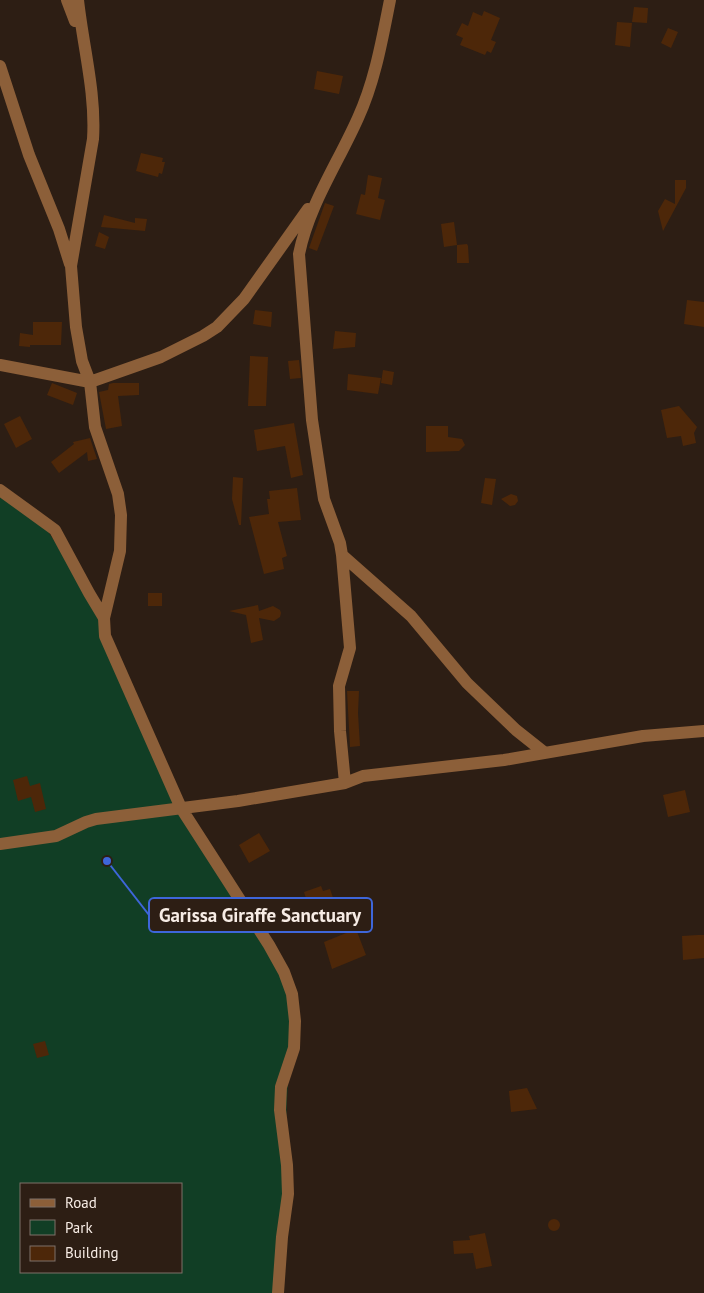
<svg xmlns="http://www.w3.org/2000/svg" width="704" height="1293" font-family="'PT Sans',sans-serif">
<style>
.green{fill:#113e25;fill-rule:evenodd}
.building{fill:#4d2709}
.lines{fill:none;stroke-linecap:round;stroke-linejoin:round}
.minor{stroke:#8c5f39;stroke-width:12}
.leader{fill:none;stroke:#3e66da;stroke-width:2}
.callout-dot{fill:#3e66da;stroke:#2d1e14;stroke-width:2}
.callout{fill:#2d1e14;stroke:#3e66da;stroke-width:2}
.callout-label{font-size:19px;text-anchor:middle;font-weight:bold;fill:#f7ece5}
</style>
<rect width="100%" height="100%" fill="#2d1e14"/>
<path class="green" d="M 0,490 L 39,518 L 89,593 L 181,808 L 292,994 L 278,1293 L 0,1293 ZM 21,1184 L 181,1184 L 181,1272 L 21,1272 Z"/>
<path class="building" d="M 634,7 L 648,8 L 647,23 L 632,22 Z
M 484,11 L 500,18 L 491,40 L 496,42 L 491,53 L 487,51 L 485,55 L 460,45 L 463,38 L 456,35 L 462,23 L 468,26 L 473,12 L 482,16 Z
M 617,22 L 632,23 L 630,47 L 615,45 Z
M 668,28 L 678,32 L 671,48 L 661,43 Z
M 317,71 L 343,76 L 339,94 L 314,89 Z
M 141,153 L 163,158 L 162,162 L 165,162 L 162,174 L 159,173 L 158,177 L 136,171 Z
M 368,175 L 382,178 L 378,198 L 385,200 L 380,220 L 356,214 L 361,194 L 365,195 Z
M 675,180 L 686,180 L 686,188 L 663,231 L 658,211 L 665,199 L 675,204 Z
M 325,203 L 334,206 L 317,251 L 309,248 Z
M 104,215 L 135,223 L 135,218 L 147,219 L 145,231 L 101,227 Z
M 454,222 L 457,245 L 467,244 L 468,246 L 469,263 L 457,263 L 457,245 L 444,247 L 441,224 Z
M 99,232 L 109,237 L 105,249 L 95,246 Z
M 687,300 L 704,302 L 704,327 L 684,324 Z
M 255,310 L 272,312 L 271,327 L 253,324 Z
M 33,322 L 62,322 L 61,345 L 30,345 L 30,347 L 19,346 L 20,333 L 33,335 Z
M 335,331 L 356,333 L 355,347 L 333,349 Z
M 250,356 L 268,357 L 266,406 L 248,406 Z
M 299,360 L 301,378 L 290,379 L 288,361 Z
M 383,370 L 394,372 L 392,385 L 381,383 Z
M 348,374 L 381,378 L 378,394 L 347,390 Z
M 52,383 L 77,393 L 73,405 L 47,395 Z
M 113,383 L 139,383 L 139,395 L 118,396 L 122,426 L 106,429 L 99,392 L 108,390 L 109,384 Z
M 679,406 L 697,427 L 694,433 L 696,443 L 683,446 L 681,436 L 667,438 L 661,410 Z
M 20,416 L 32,439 L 16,448 L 4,424 Z
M 294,423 L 303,475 L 291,478 L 285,446 L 257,451 L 254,430 Z
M 426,426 L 448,426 L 448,437 L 462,439 L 465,445 L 459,451 L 426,452 Z
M 90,438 L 97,459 L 88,461 L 87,452 L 59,473 L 51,462 L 74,444 L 73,442 Z
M 233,477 L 243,478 L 241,525 L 239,525 L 232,499 Z
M 485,478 L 496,479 L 492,505 L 481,503 Z
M 297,488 L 301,520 L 278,522 L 287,556 L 282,558 L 284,569 L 264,574 L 249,517 L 269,514 L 267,499 L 270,499 L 269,491 Z
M 511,494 L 517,496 L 518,501 L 515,505 L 510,506 L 501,499 Z
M 148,593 L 162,593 L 162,606 L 148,606 Z
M 258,605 L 259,611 L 273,606 L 280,610 L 281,613 L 280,617 L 274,621 L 259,618 L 263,640 L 251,643 L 246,615 L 229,611 Z
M 347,691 L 359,691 L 358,713 L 360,746 L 350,747 Z
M 27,776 L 30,786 L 40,783 L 46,809 L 35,812 L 31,797 L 18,801 L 13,780 Z
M 685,790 L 690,812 L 668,817 L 663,795 Z
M 259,833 L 270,851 L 249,863 L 239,845 Z
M 321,886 L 323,891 L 330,889 L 338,912 L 313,921 L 304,892 Z
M 356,929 L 366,955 L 332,969 L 324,942 Z
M 698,935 L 704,935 L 704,958 L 683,960 L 682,936 Z
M 45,1041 L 49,1055 L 37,1058 L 33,1044 Z
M 527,1088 L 537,1109 L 511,1112 L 509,1091 Z
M548 1225a6 6 0 1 1 12 0a6 6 0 1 1-12 0Z
M 485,1233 L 492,1266 L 476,1269 L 473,1253 L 454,1254 L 453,1241 L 470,1240 L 469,1236 Z"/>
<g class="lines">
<path class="minor" d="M 67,0 L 75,21
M 78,0 C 83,46 96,93 93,139 L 71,266 L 76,327 L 82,361 L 90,382 L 95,427 L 118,494 L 121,515 L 120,551 L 104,618 L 105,636 L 181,808 L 269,945 L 284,972 L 292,994 L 295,1021 L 294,1048 L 281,1087 L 280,1110 L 287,1165 L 288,1194 L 282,1237 L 278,1293
M 390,0 C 382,40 375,81 358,118 C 338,163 309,205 299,254 L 312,420 L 324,499 L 340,543 L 342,555 L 411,616 L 467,683 L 516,730 L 545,753
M 0,66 L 29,155 L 59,229 L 70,264
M 0,365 L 90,382 L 161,357 L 203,336 L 217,327 L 244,299 L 308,209
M 0,490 L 55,530 L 89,593 L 104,618
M 342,555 L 350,648 L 339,686 L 340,731 L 345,783
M 0,844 L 56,836 L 86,822 L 96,819 L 238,801 L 345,783 L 363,776 L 504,760 L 643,736 L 704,731"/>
</g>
<path class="leader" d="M107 861L149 915"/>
<circle class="callout-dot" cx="107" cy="861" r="5"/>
<rect class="callout" x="149" y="898" width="223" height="34" rx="5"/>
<g class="callout-label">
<text x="260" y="922">Garissa Giraffe Sanctuary</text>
</g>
<rect x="20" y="1183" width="162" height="90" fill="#2d1e14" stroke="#7e7068"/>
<rect x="30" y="1199" width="25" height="8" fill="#8c5f39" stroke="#7e7068"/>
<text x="65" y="1208" font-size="15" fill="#f7ece5">Road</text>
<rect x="30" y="1220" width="25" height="15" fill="#113e25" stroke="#7e7068"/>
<text x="65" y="1233" font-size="15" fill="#f7ece5">Park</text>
<rect x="30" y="1246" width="25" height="15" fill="#4d2709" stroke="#7e7068"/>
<text x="65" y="1258" font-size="15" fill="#f7ece5">Building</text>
</svg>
